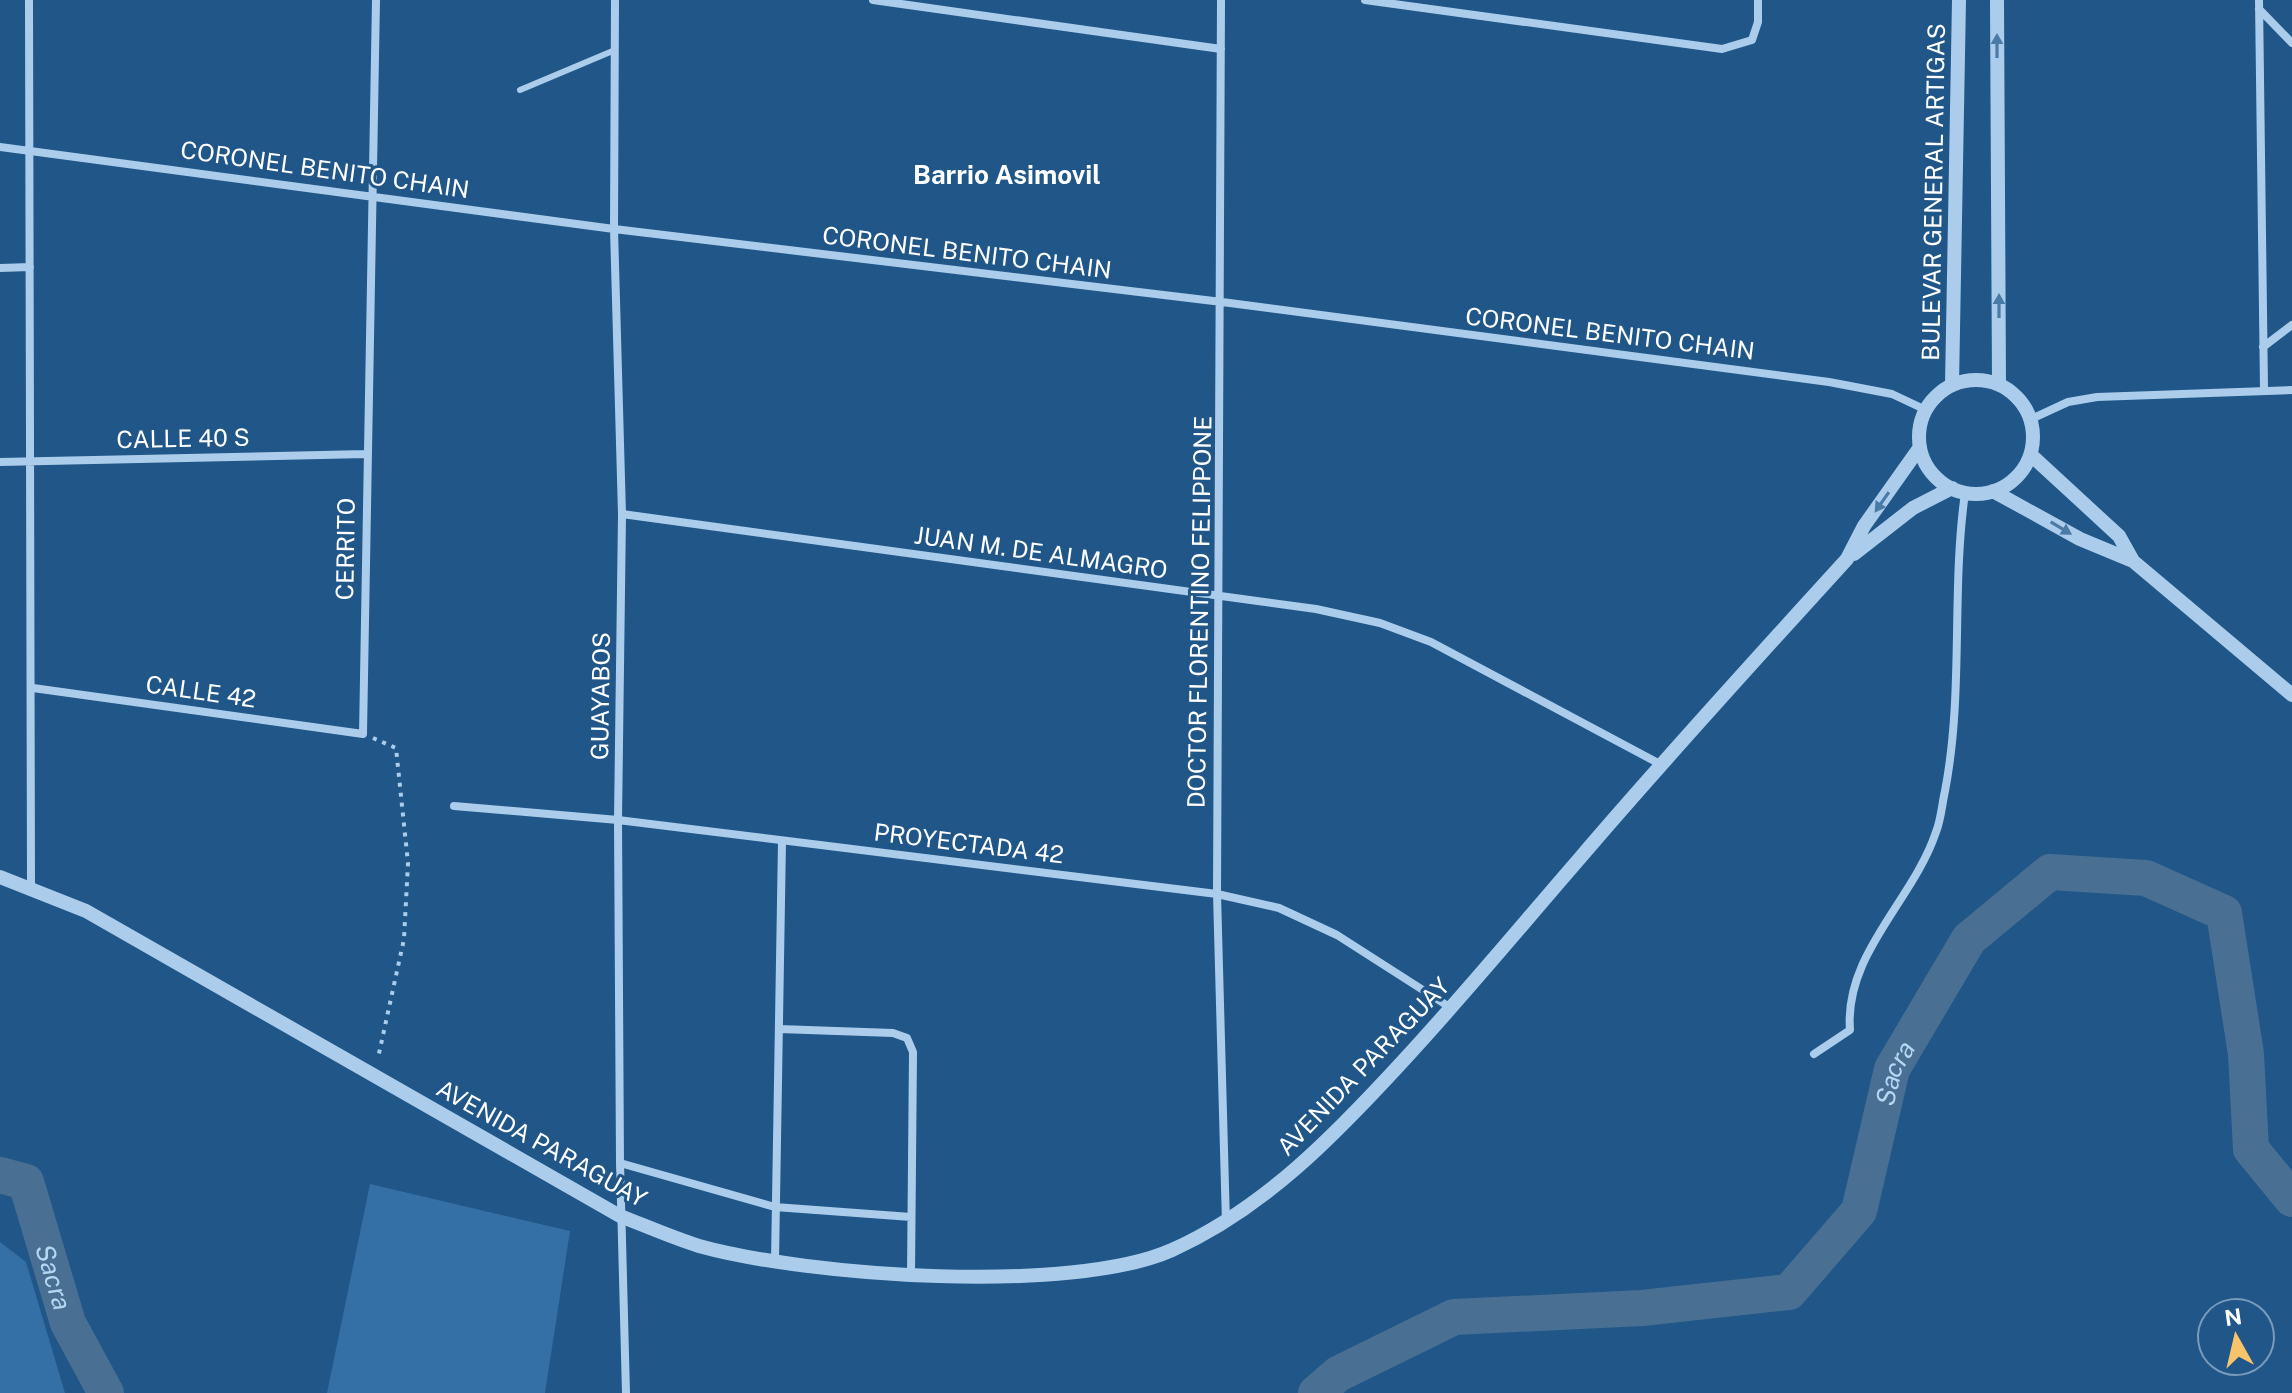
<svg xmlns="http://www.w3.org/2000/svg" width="2292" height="1393" font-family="'Public Sans',sans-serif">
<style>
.green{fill:#3470a6}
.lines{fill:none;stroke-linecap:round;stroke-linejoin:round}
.river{stroke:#497093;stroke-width:36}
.path{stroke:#abcdeb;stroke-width:4;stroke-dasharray:4 6;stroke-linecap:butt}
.service{stroke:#abcdeb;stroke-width:6}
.minor{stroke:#abcdeb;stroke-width:8}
.tertiary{stroke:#abcdeb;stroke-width:14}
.oneway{fill:#4a7aa6}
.labels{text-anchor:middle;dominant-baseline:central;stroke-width:6;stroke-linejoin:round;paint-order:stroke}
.street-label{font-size:24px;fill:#fff;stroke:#205688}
.neighbourhood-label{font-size:26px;font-weight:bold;fill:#fff;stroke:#205688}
.water-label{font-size:26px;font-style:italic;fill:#b6d7f2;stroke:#205688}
</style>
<rect width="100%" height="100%" fill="#205688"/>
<path class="green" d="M 370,1184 L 570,1231 L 545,1393 L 327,1393 Z
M 0,1242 L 26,1262 L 65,1393 L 0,1393 Z"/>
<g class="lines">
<g class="river">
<path id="s1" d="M 0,1175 L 26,1182 L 68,1323 L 106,1393"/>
<path id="s2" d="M 1316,1393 L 1338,1374 L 1454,1317 L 1642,1308 L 1789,1292 L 1859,1211 L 1892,1069 L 1969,939 L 2050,872 L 2146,878 L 2224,913 L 2246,1054 L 2251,1149 L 2292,1199"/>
</g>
<path class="path" d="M 373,738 L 396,748 L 408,863 L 404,939 L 378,1058"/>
<path class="service" d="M 520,90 L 615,50"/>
<path class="minor" d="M 29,0 L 31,887
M 615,0 L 614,229 L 622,514 L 618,820 L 620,1163 L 626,1393
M 873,0 L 1221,49
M 1221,0 L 1217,894 L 1226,1223
M 1365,0 L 1722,49 L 1752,40 L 1758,22 L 1758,0
M 2259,0 L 2264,389
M 2259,9 L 2292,43
M 0,147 L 614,229 L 1222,302 L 1829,382 L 1892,394 L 1926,410
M 0,268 L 30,267
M 2263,347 L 2292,325
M 2031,419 L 2068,402 L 2097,397 L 2292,390
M 0,462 L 366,454
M 622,514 L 1316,609 L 1380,623 L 1431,642 L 1660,764
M 33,688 L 363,734 L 376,0
M 454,806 L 618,820 L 1217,894 L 1279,908 L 1337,935 L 1451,1008
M 779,1029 L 893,1033 L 907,1038 L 913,1052 L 911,1274
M 1814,1054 L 1850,1030 C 1844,954 1913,901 1936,832 C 1941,820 1942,804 1945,791 C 1964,692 1951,592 1965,493
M 620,1163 L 775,1207 L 911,1217
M 775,1261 L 782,841"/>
<path class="tertiary" d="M 1997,0 L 1999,384
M1919 437a57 57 0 1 1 114 0a57 57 0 1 1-114 0Z
M 1952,385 L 1959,0
M 2031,455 L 2119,536 L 2133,561 L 2292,695
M 1993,491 L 2080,539 L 2133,561
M 1854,554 L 1913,508 L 1952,488
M 0,877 L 86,911 L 620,1216 C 646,1226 673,1238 699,1246 C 807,1276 1071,1295 1172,1250 C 1265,1208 1335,1135 1403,1061 C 1464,995 1521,926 1580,858 C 1667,756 1757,658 1847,559 L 1864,526 L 1920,447"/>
</g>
<defs><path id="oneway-solid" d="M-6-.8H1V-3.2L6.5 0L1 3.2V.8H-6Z" transform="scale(2)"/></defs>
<g class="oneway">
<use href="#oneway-solid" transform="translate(1997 46) rotate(-90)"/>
<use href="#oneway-solid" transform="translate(1999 306) rotate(-90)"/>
<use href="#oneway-solid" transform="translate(1882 502) rotate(125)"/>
<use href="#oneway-solid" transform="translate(2061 528) rotate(31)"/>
</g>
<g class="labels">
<g class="street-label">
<text transform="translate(325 169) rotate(8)">CORONEL BENITO CHAIN</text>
<text transform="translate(1933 192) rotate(-89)">BULEVAR GENERAL ARTIGAS</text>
<text transform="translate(967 252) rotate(7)">CORONEL BENITO CHAIN</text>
<text transform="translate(1610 333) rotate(7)">CORONEL BENITO CHAIN</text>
<text transform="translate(183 438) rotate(-1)">CALLE 40 S</text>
<text transform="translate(345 549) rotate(-89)">CERRITO</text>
<text transform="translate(1041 552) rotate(8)">JUAN M. DE ALMAGRO</text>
<text transform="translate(1199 612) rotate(-89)">DOCTOR FLORENTINO FELIPPONE</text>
<text transform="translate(201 691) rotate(8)">CALLE 42</text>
<text transform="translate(600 696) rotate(-89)">GUAYABOS</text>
<text transform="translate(969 843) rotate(7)">PROYECTADA 42</text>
<text transform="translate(1363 1066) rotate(-46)">AVENIDA PARAGUAY</text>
<text transform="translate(542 1143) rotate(29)">AVENIDA PARAGUAY</text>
</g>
<g class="neighbourhood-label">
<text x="1007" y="174">Barrio Asimovil</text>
</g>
<g class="water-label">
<text stroke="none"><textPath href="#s2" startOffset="744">Sacra</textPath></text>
<text stroke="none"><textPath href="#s1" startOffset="126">Sacra</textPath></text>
</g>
</g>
<g transform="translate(2236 1337) rotate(352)"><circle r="38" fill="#205688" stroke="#799ab8" stroke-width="2"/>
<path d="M0-6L14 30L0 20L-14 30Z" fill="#f8c46b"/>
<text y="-12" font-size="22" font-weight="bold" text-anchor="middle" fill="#ffffff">N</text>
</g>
</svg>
